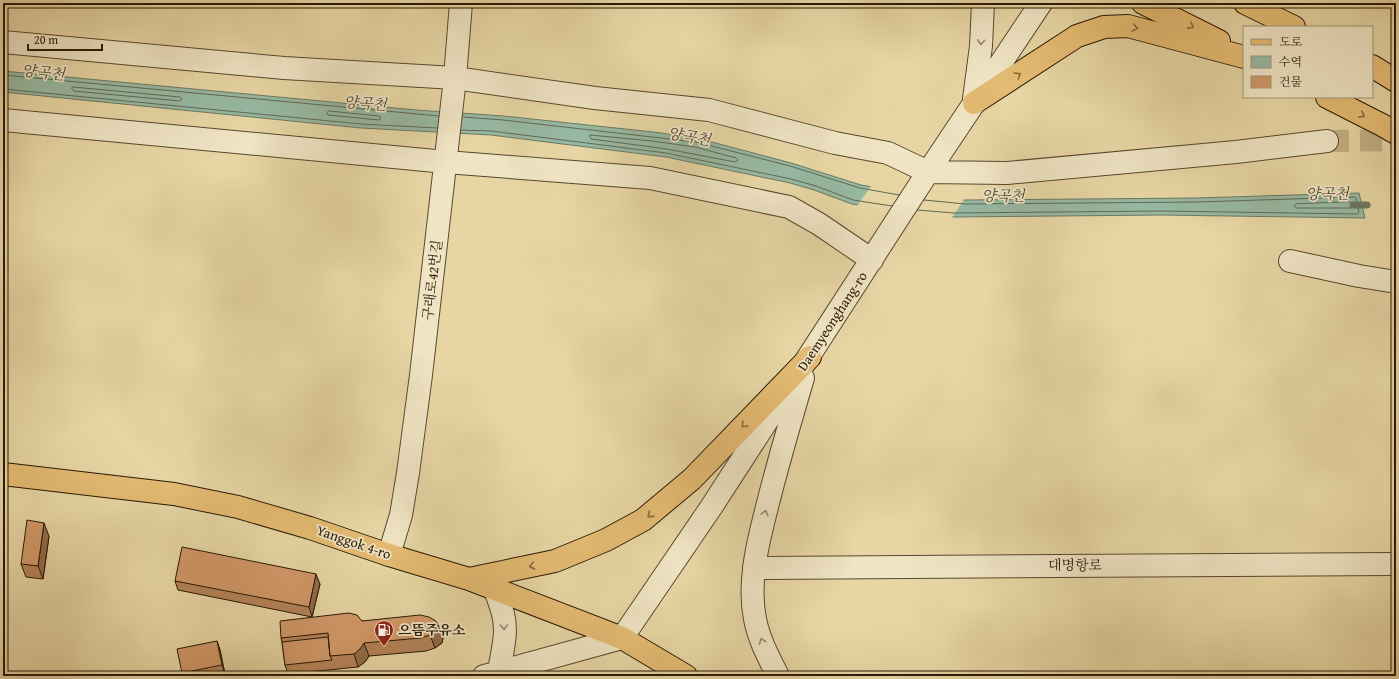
<svg xmlns="http://www.w3.org/2000/svg" width="1399" height="679" font-family="'Gentium Book Plus','Noto Serif KR',serif">
<style>
.water{fill:#97b9a3;stroke:#6b7964}
.pier{fill:#e7d6a4}
.lines{fill:none;stroke-linecap:round;stroke-linejoin:round}
.shore{stroke:#606954;stroke-width:1}
.stream{stroke:#6b7964;stroke-width:7}
.minor-tunnel{stroke:#c1b084;stroke-width:22;stroke-dasharray:22 11;stroke-linecap:butt}
.minor-casing{stroke:#58482d;stroke-width:24}
.major-casing{stroke:#291905;stroke-width:24}
.minor{stroke:#efe4c4;stroke-width:22}
.major{stroke:#e4bb72;stroke-width:22}
.wall{fill:#b48359;stroke:#291905}
.shaded-wall{fill:#926a49;stroke:#291905}
.building{fill:#d19868;stroke:#291905}
.oneway{stroke:#866a3c}
.oneway2{stroke:#96896e}
.labels{text-anchor:middle;dominant-baseline:central;stroke-width:3.5;stroke-linejoin:round;paint-order:stroke}
.street-label{font-size:14px;fill:#291905;stroke:#efe4c4}
.poi-label{font-size:14px;font-weight:bold;fill:#291905;stroke:#efe4c4;text-anchor:start}
.water-label{font-size:15px;font-style:italic;fill:#4a4934;stroke:#efe4c4}
</style>
<rect width="100%" height="100%" fill="#e7d6a4"/>
<filter id="stains"><feTurbulence type="fractalNoise" baseFrequency=".005" numOctaves="4"/><feColorMatrix values="0 0 0 0 .2 0 0 0 0 .09 0 0 0 0 .02 0 0 0 .5 -.17"/></filter>
<radialGradient id="worn" r=".72"><stop offset=".6" stop-color="#630" stop-opacity="0"/><stop offset="1" stop-color="#630" stop-opacity=".3"/></radialGradient>
<path class="water" d="M 3,71 L 416,110 L 504,116 L 653,132 L 697,138 L 791,163 L 861,185 L 936,198 L 965,200 L 1197,198 L 1359,193 L 1365,218 L 1161,215 L 954,217 L 924,216 L 852,204 L 814,190 L 790,183 L 666,157 L 491,135 L 361,128 L 3,92 Z"/>
<path class="pier" d="M 872,185 L 936,196 L 965,198 L 951,219 L 924,218 L 856,207 Z"/>
<g class="lines">
<path class="shore" d="M 3,75 L 439,116
M 73,87 L 180,97 L 182,99 L 180,101 L 74,91 L 72,89 Z
M 3,89 L 361,124 L 437,128
M 329,111 L 379,116 L 381,118 L 379,120 L 328,115 L 327,113 Z
M 463,117 L 503,120 L 696,142 L 790,166 L 860,188 L 899,195
M 461,130 L 491,131 L 666,153 L 791,179 L 816,186 L 853,200 L 892,206
M 590,135 L 652,141 L 695,147 L 736,158 L 738,160 L 735,162 L 667,149 L 591,139 L 590,137 Z
M 1350,202 L 1353,206 L 1351,208 L 1296,208 L 1294,206 L 1296,204 Z
M 917,210 L 954,213 L 1161,211 L 1357,214 L 1359,212 L 1356,198 L 1354,197 L 1197,202 L 965,204 L 924,200"/>
<path class="stream" d="M 1353,205 L 1367,205"/>
<path class="minor-tunnel" d="M 1327,141 L 1396,140"/>
<defs>
<path id="minor" d="M 3,42 L 284,68 L 455,78 L 595,98 L 709,110 L 835,143 L 888,153 L 928,172 L 1007,173 L 1236,152 L 1327,141
M 974,99 L 981,46 L 983,3
M 3,120 L 446,162 L 650,178 L 789,207 L 819,224 L 872,260
M 1290,261 L 1359,276 L 1396,282
M 389,555 L 401,515 L 408,473 L 421,375 L 455,78 L 461,3
M 754,568 L 1396,564
M 495,590 C 498,598 501,606 503,614 C 508,633 502,652 499,671
M 484,676 L 622,638 L 712,506 L 928,172 L 1041,3
M 778,676 C 769,658 759,640 755,619 C 748,584 757,546 766,511 C 777,466 790,422 803,378"/>
<path id="major" d="M 1143,3 L 1219,41
M 1245,3 L 1294,27
M 1372,66 L 1396,81
M 1327,97 L 1382,125 L 1396,133
M 974,103 L 1077,36 L 1104,27 L 1128,26 L 1244,57
M 3,474 L 174,494 L 238,507 L 310,528 L 389,555 L 469,579 L 622,638 L 686,676
M 469,579 L 555,561 L 606,540 L 643,520 L 692,479 L 810,357"/>
</defs>
<use href="#minor" class="minor-casing"/>
<use href="#major" class="major-casing"/>
<use href="#minor" class="minor"/>
<use href="#major" class="major"/>
</g>
<path class="wall" d="M 49,536 L 43,579 L 26,577 L 21,564 Z
M 175,581 L 320,584 L 312,617 L 178,590 Z
M 362,621 L 443,638 L 442,643 L 435,648 L 426,651 L 369,656 L 365,662 L 358,667 L 288,674 L 285,665 L 282,642 L 281,638 Z
M 217,641 L 220,650 L 225,674 L 217,676 L 183,676 L 182,673 Z"/>
<path class="shaded-wall" d="M 44,523 L 49,536 L 43,579 L 38,566 Z
M 316,574 L 320,584 L 312,617 L 309,607 Z
M 438,625 L 443,638 L 442,643 L 435,648 L 430,635 Z
M 217,641 L 220,650 L 225,674 L 222,665 Z
M 364,643 L 369,656 L 365,662 L 358,667 L 354,654 Z"/>
<path class="building" d="M 27,520 L 44,523 L 38,566 L 21,564 Z
M 182,547 L 316,574 L 309,607 L 175,581 Z
M 349,613 L 357,615 L 362,621 L 420,615 L 429,617 L 436,621 L 438,625 L 437,630 L 430,635 L 421,638 L 364,643 L 360,649 L 354,654 L 330,656 L 328,633 L 281,638 L 280,621 Z
M 328,637 L 330,656 L 332,660 L 285,665 L 282,642 Z
M 217,641 L 222,665 L 182,673 L 177,649 Z"/>
<defs><path id="oneway-chevron" d="M-2-3.5L2.5 0L-2 3.5" fill="none" stroke-width="1.6" stroke-linecap="round" stroke-linejoin="round"/></defs>
<g class="oneway">
<use href="#oneway-chevron" transform="translate(1191 26) rotate(28)"/>
<use href="#oneway-chevron" transform="translate(1135 28) rotate(14)"/>
<use href="#oneway-chevron" transform="translate(1018 75) rotate(-33)"/>
<use href="#oneway-chevron" transform="translate(1362 115) rotate(27)"/>
<use href="#oneway-chevron" transform="translate(744 425) rotate(134)"/>
<use href="#oneway-chevron" transform="translate(650 515) rotate(140)"/>
<use href="#oneway-chevron" transform="translate(532 566) rotate(169)"/>
</g>
<g class="oneway2">
<use href="#oneway-chevron" transform="translate(981 42) rotate(94)"/>
<use href="#oneway-chevron" transform="translate(765 513) rotate(-76)"/>
<use href="#oneway-chevron" transform="translate(504 627) rotate(88)"/>
<use href="#oneway-chevron" transform="translate(762 641) rotate(-110)"/>
</g>
<defs>
<symbol id="fuel-pin" viewBox="-11 -11 22 30"><path d="M0 17L-7.5 6A9.5 9.5 0 1 1 7.5 6Z" fill="#8f2418" stroke="#efe4c4"/><path d="M-5.5-6h7V0h2V4h1.3V-2.5L3-4.5l.8-.8L6-3V5H2.5V1h-1V6h-7ZM-4.2-4.7v3.2H.2V-4.7Z" fill="#fff"/></symbol>
</defs>
<g fill-rule="evenodd">
<use href="#fuel-pin" x="373" y="619" width="22" height="30"/>
</g>
<g class="labels">
<g class="street-label">
<text transform="translate(432 280) rotate(-83)">구래로42번길</text>
<text transform="translate(832 321) rotate(-57)">Daemyeonghang-ro</text>
<text transform="translate(354 542) rotate(19)">Yanggok 4-ro</text>
<text x="1075" y="565">대명항로</text>
</g>
<g class="poi-label">
<text x="398" y="630">으뜸주유소</text>
</g>
<g class="water-label">
<text transform="translate(43 72) rotate(6)">양곡천</text>
<text transform="translate(365 103) rotate(4)">양곡천</text>
<text transform="translate(689 136) rotate(10)">양곡천</text>
<text x="1327" y="193">양곡천</text>
<text x="1003" y="195">양곡천</text>
</g>
</g>
<rect width="1399" height="679" fill="none" stroke="#e7d6a4" stroke-width="16"/>
<rect x="4" y="4" width="1391" height="671" fill="none" stroke="#291905" stroke-width="2"/>
<rect x="8" y="8" width="1383" height="663" fill="none" stroke="#291905"/>
<rect x="1243" y="26" width="130" height="72" fill="#efe4c4" stroke="#a09378"/>
<rect x="1251" y="39" width="20" height="6" fill="#e4bb72" stroke="#a09378"/>
<text x="1279" y="46" font-size="12" fill="#291905">도로</text>
<rect x="1251" y="56" width="20" height="12" fill="#97b9a3" stroke="#a09378"/>
<text x="1279" y="66" font-size="12" fill="#291905">수역</text>
<rect x="1251" y="76" width="20" height="12" fill="#d19868" stroke="#a09378"/>
<text x="1279" y="86" font-size="12" fill="#291905">건물</text>
<path d="M28 44v6h74v-6" fill="none" stroke="#291905" stroke-width="2"/>
<text x="34" y="44" font-size="12" fill="#291905" stroke="#efe4c4" stroke-width="3" paint-order="stroke">20 m</text>
<rect width="100%" height="100%" filter="url(#stains)"/>
<rect width="100%" height="100%" fill="url(#worn)"/>
</svg>
